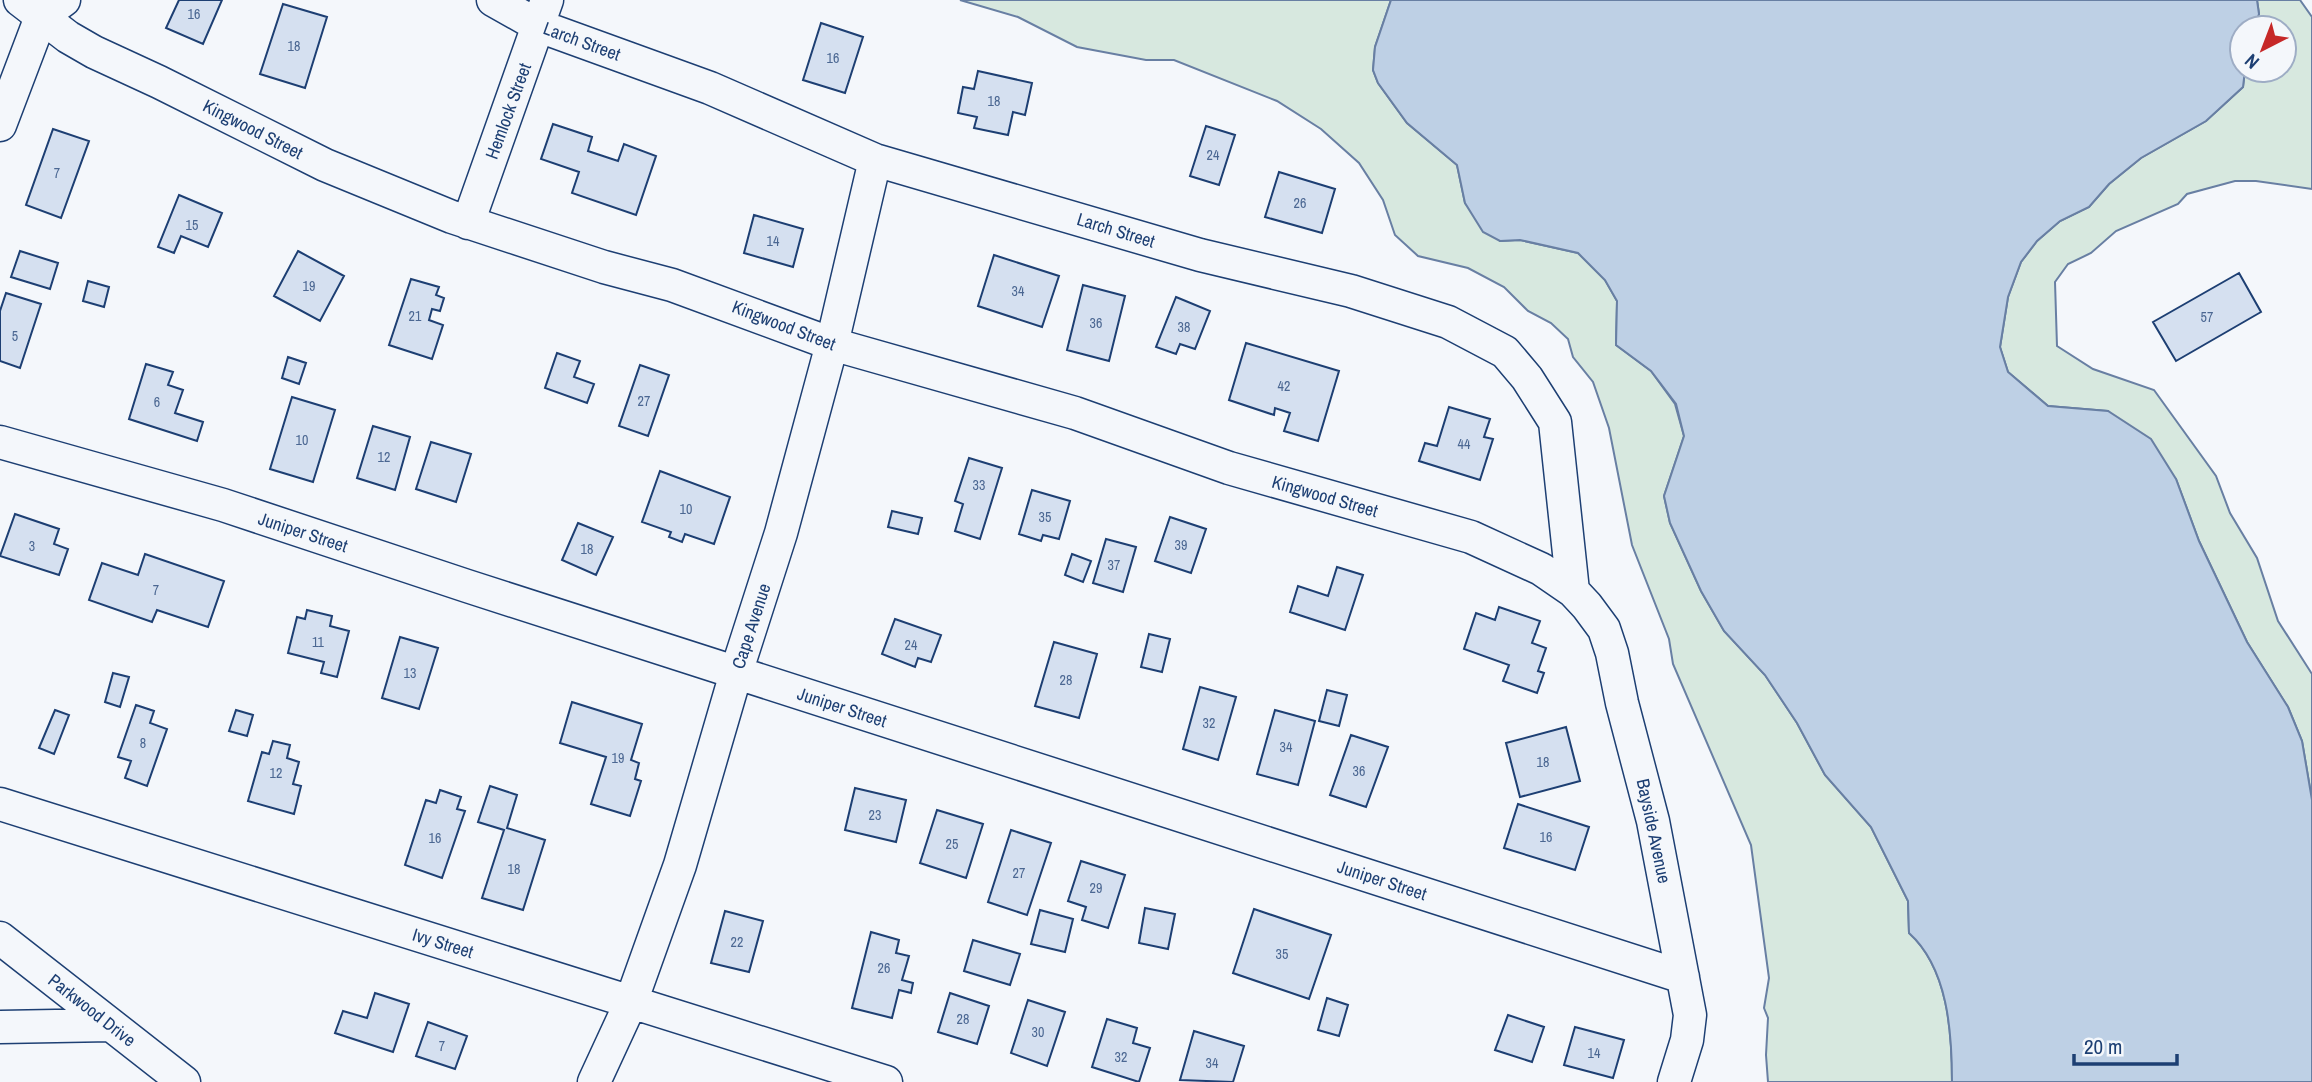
<svg xmlns="http://www.w3.org/2000/svg" width="2312" height="1082" font-family="'Archivo Narrow',sans-serif">
<style>
.green{fill:#d7e8df;stroke:#687fa3;stroke-width:2}
.water{fill:#bed0e5;stroke:#687fa3;stroke-width:2}
.building{fill:#d5e0f0;stroke:#1d3f73;stroke-width:2}
.lines{fill:none;stroke-linecap:round;stroke-linejoin:round}
.street-casing{stroke:#1d3f73;stroke-width:35}
.street{stroke:#f4f7fb;stroke-width:32}
.labels{text-anchor:middle;dominant-baseline:central;stroke-width:5;stroke-linejoin:round;paint-order:stroke}
.number-label{font-size:14px;fill:#4b6792}
.street-label{font-size:18px;fill:#1d3f73;stroke:#f4f7fb}
</style>
<rect width="100%" height="100%" fill="#f4f7fb"/>
<path class="green" d="M 960,0 L 1391,0 L 1375,47 L 1373,70 L 1378,83 L 1407,123 L 1457,165 L 1465,203 L 1500,241 L 1520,240 L 1578,253 L 1605,280 L 1617,301 L 1616,345 L 1651,371 L 1675,404 L 1684,436 L 1664,496 L 1670,523 L 1701,591 L 1724,631 L 1765,675 L 1797,723 L 1825,775 L 1871,827 L 1908,901 L 1909,933 C 1948,968 1952,1032 1952,1082 L 1768,1082 L 1766,1055 L 1768,1018 L 1764,1008 L 1769,978 L 1751,845 L 1673,664 L 1669,639 L 1632,545 L 1609,428 L 1593,382 L 1573,357 L 1568,339 L 1551,323 L 1528,311 L 1504,287 L 1468,268 L 1418,256 L 1395,235 L 1383,200 L 1359,163 L 1321,129 L 1277,101 L 1174,60 L 1146,60 L 1077,47 L 1018,17 Z
M 2257,0 L 2300,0 L 2312,17 L 2312,189 L 2256,181 L 2235,181 L 2187,194 L 2178,204 L 2116,231 L 2091,253 L 2068,264 L 2055,282 L 2057,346 L 2093,369 L 2154,390 L 2216,476 L 2230,513 L 2257,558 L 2278,621 L 2312,674 L 2312,800 L 2302,741 L 2288,707 L 2247,642 L 2199,541 L 2176,479 L 2108,411 L 2048,406 L 2008,372 L 2000,347 L 2008,297 L 2021,262 L 2037,241 L 2060,221 L 2089,207 L 2109,184 L 2141,158 L 2206,121 L 2243,87 L 2245,70 L 2284,70 L 2284,28 L 2254,28 L 2259,14 Z"/>
<path class="water" d="M 1391,0 L 2257,0 L 2259,14 L 2254,28 L 2242,28 L 2242,70 L 2245,70 L 2243,87 L 2206,121 L 2141,158 L 2109,184 L 2089,207 L 2060,221 L 2037,241 L 2021,262 L 2008,297 L 2000,347 L 2008,372 L 2048,406 L 2108,411 L 2151,439 L 2176,479 L 2199,541 L 2247,642 L 2288,707 L 2302,741 L 2312,800 L 2312,1082 L 1952,1082 C 1952,1032 1948,968 1909,933 L 1908,901 L 1871,827 L 1825,775 L 1797,723 L 1765,675 L 1724,631 L 1701,591 L 1670,523 L 1664,496 L 1684,436 L 1676,404 L 1651,371 L 1616,345 L 1617,301 L 1605,280 L 1578,253 L 1520,240 L 1500,241 L 1483,232 L 1465,203 L 1457,165 L 1407,123 L 1378,83 L 1373,70 L 1375,47 Z"/>
<path class="building" d="M 179,0 L 222,0 L 203,44 L 166,28 Z
M 283,4 L 327,17 L 305,88 L 260,74 Z
M 821,23 L 863,37 L 845,93 L 803,80 Z
M 978,71 L 1032,83 L 1025,115 L 1013,112 L 1008,135 L 974,128 L 977,117 L 958,113 L 963,87 L 974,89 Z
M 553,124 L 592,137 L 588,151 L 618,161 L 624,144 L 656,156 L 636,215 L 572,193 L 579,172 L 541,159 Z
M 1206,126 L 1235,135 L 1219,185 L 1190,176 Z
M 53,129 L 89,141 L 61,218 L 26,205 Z
M 1279,172 L 1335,189 L 1322,233 L 1265,217 Z
M 179,195 L 222,213 L 208,247 L 181,236 L 174,253 L 158,247 Z
M 754,215 L 803,229 L 793,267 L 744,253 Z
M 20,251 L 58,263 L 50,289 L 11,277 Z
M 298,251 L 344,276 L 320,321 L 274,296 Z
M 994,255 L 1059,276 L 1042,327 L 978,306 Z
M 2239,273 L 2261,312 L 2176,361 L 2153,322 Z
M 411,279 L 439,287 L 436,295 L 444,298 L 440,311 L 432,309 L 429,320 L 443,325 L 432,359 L 389,345 Z
M 88,281 L 109,287 L 104,307 L 83,301 Z
M 1083,285 L 1125,296 L 1109,361 L 1067,350 Z
M 6,293 L 41,304 L 20,368 L 0,361 L 0,311 Z
M 1176,297 L 1210,311 L 1195,349 L 1180,344 L 1176,354 L 1156,347 Z
M 1246,343 L 1339,371 L 1318,441 L 1284,431 L 1290,413 L 1275,408 L 1274,415 L 1229,400 Z
M 557,353 L 580,361 L 574,377 L 594,384 L 587,403 L 545,388 Z
M 288,357 L 306,363 L 299,384 L 282,378 Z
M 146,364 L 173,372 L 168,385 L 183,390 L 175,413 L 203,422 L 197,441 L 129,419 Z
M 640,365 L 669,375 L 648,436 L 619,426 Z
M 292,397 L 335,410 L 313,482 L 270,469 Z
M 1449,407 L 1490,419 L 1484,437 L 1493,439 L 1480,480 L 1419,461 L 1425,443 L 1437,446 Z
M 373,426 L 410,437 L 395,490 L 357,478 Z
M 431,442 L 471,454 L 456,502 L 416,489 Z
M 969,458 L 1002,468 L 980,539 L 955,531 L 963,504 L 955,501 Z
M 660,471 L 730,497 L 714,544 L 685,534 L 682,542 L 669,537 L 671,532 L 642,522 Z
M 1032,490 L 1070,501 L 1059,539 L 1043,535 L 1041,541 L 1019,534 Z
M 892,511 L 922,518 L 918,534 L 888,527 Z
M 15,514 L 59,529 L 54,544 L 68,549 L 59,575 L 0,556 Z
M 1170,517 L 1206,529 L 1191,573 L 1155,561 Z
M 578,523 L 613,537 L 596,575 L 562,560 Z
M 1106,539 L 1136,547 L 1123,592 L 1093,583 Z
M 145,554 L 224,581 L 208,627 L 157,610 L 152,622 L 89,600 L 102,563 L 138,575 Z
M 1072,554 L 1091,561 L 1083,582 L 1065,575 Z
M 1337,567 L 1363,575 L 1345,630 L 1290,612 L 1298,586 L 1328,596 Z
M 1499,607 L 1540,621 L 1532,643 L 1546,648 L 1538,671 L 1544,673 L 1537,693 L 1503,681 L 1509,665 L 1464,649 L 1476,613 L 1495,620 Z
M 307,610 L 332,616 L 330,626 L 349,631 L 337,677 L 321,673 L 324,662 L 288,653 L 297,617 L 305,619 Z
M 895,619 L 941,635 L 931,662 L 918,658 L 915,667 L 882,654 Z
M 1149,634 L 1170,639 L 1162,672 L 1141,667 Z
M 400,637 L 438,648 L 419,709 L 382,698 Z
M 1054,642 L 1097,654 L 1079,718 L 1035,706 Z
M 113,673 L 129,677 L 120,707 L 105,702 Z
M 1200,687 L 1236,697 L 1218,760 L 1183,749 Z
M 1327,690 L 1347,695 L 1339,726 L 1319,721 Z
M 572,702 L 642,724 L 631,760 L 639,763 L 635,779 L 641,781 L 630,816 L 591,804 L 606,757 L 560,743 Z
M 136,705 L 154,711 L 150,723 L 167,729 L 147,786 L 125,778 L 131,761 L 118,757 Z
M 55,710 L 69,715 L 54,754 L 39,748 Z
M 236,710 L 253,715 L 247,736 L 229,731 Z
M 1275,710 L 1315,721 L 1298,785 L 1257,774 Z
M 1566,727 L 1580,781 L 1520,797 L 1506,743 Z
M 1351,735 L 1388,747 L 1366,807 L 1330,795 Z
M 273,741 L 290,745 L 287,758 L 299,762 L 293,784 L 301,786 L 294,814 L 248,801 L 262,752 L 269,754 Z
M 490,786 L 517,795 L 507,828 L 545,840 L 523,910 L 482,898 L 504,830 L 478,822 Z
M 855,788 L 906,800 L 896,842 L 845,830 Z
M 440,790 L 461,797 L 457,809 L 465,811 L 442,878 L 405,865 L 426,800 L 436,803 Z
M 1518,804 L 1589,827 L 1575,870 L 1504,848 Z
M 937,810 L 983,824 L 966,878 L 920,863 Z
M 1011,830 L 1051,843 L 1027,915 L 988,902 Z
M 1081,861 L 1125,875 L 1108,928 L 1082,920 L 1086,907 L 1068,901 Z
M 1145,908 L 1175,914 L 1168,949 L 1139,943 Z
M 1254,909 L 1331,935 L 1309,999 L 1233,973 Z
M 1040,910 L 1073,919 L 1065,952 L 1031,944 Z
M 725,911 L 763,921 L 749,972 L 711,963 Z
M 871,932 L 899,940 L 896,953 L 909,956 L 902,980 L 913,983 L 911,993 L 899,990 L 892,1018 L 852,1008 Z
M 973,940 L 1020,954 L 1010,985 L 964,971 Z
M 375,993 L 409,1004 L 393,1052 L 335,1033 L 343,1011 L 367,1018 Z
M 950,993 L 989,1006 L 977,1044 L 938,1032 Z
M 1327,998 L 1348,1005 L 1339,1036 L 1318,1030 Z
M 1028,1000 L 1065,1012 L 1047,1066 L 1011,1053 Z
M 1508,1015 L 1544,1027 L 1532,1062 L 1495,1050 Z
M 1107,1019 L 1137,1028 L 1133,1043 L 1150,1048 L 1139,1082 L 1092,1067 Z
M 428,1022 L 467,1036 L 455,1069 L 416,1056 Z
M 1575,1027 L 1624,1040 L 1613,1078 L 1564,1065 Z
M 1194,1031 L 1244,1046 L 1233,1082 L 1180,1080 Z"/>
<g class="lines">
<defs>
<path id="street" d="M 20,0 L 68,37 L 94,52 L 159,82 L 325,165 L 452,217 L 604,267 L 672,285 L 832,344 L 1075,413 L 1229,468 L 1471,537 L 1541,569 L 1573,591 L 1587,606 L 1604,629 L 1612,653 L 1622,703 L 1653,821 L 1690,1015 L 1687,1040 L 1674,1082
M 493,0 L 539,26 L 710,88 L 875,160 L 1200,255 L 1351,291 L 1448,322 L 1505,352 L 1527,378 L 1555,422 L 1573,591
M 0,125 L 41,17 L 64,0
M 468,223 L 547,0
M 0,442 L 223,505 L 467,586 L 1683,977
M 0,804 L 886,1082
M 0,938 L 184,1082
M 0,1027 L 111,1025
M 594,1082 L 631,1002 L 680,865 L 736,673 L 781,533 L 832,344 L 875,160"/>
</defs>
<use href="#street" class="street-casing"/>
<use href="#street" class="street"/>
</g>
<g class="labels">
<g class="number-label">
<text x="194" y="14">16</text>
<text x="294" y="46">18</text>
<text x="833" y="58">16</text>
<text x="994" y="101">18</text>
<text x="1213" y="155">24</text>
<text x="57" y="173">7</text>
<text x="1300" y="203">26</text>
<text x="192" y="225">15</text>
<text x="773" y="241">14</text>
<text x="309" y="286">19</text>
<text x="1018" y="291">34</text>
<text x="415" y="316">21</text>
<text x="2207" y="317">57</text>
<text x="1096" y="323">36</text>
<text x="1184" y="327">38</text>
<text x="15" y="336">5</text>
<text x="1284" y="386">42</text>
<text x="644" y="401">27</text>
<text x="157" y="402">6</text>
<text x="302" y="440">10</text>
<text x="1464" y="444">44</text>
<text x="384" y="457">12</text>
<text x="979" y="485">33</text>
<text x="686" y="509">10</text>
<text x="1045" y="517">35</text>
<text x="1181" y="545">39</text>
<text x="32" y="546">3</text>
<text x="587" y="549">18</text>
<text x="1114" y="565">37</text>
<text x="156" y="590">7</text>
<text x="318" y="642">11</text>
<text x="911" y="645">24</text>
<text x="410" y="673">13</text>
<text x="1066" y="680">28</text>
<text x="1209" y="723">32</text>
<text x="143" y="743">8</text>
<text x="1286" y="747">34</text>
<text x="618" y="758">19</text>
<text x="1543" y="762">18</text>
<text x="1359" y="771">36</text>
<text x="276" y="773">12</text>
<text x="875" y="815">23</text>
<text x="1546" y="837">16</text>
<text x="435" y="838">16</text>
<text x="952" y="844">25</text>
<text x="514" y="869">18</text>
<text x="1019" y="873">27</text>
<text x="1096" y="888">29</text>
<text x="737" y="942">22</text>
<text x="1282" y="954">35</text>
<text x="884" y="968">26</text>
<text x="963" y="1019">28</text>
<text x="1038" y="1032">30</text>
<text x="442" y="1046">7</text>
<text x="1594" y="1053">14</text>
<text x="1121" y="1057">32</text>
<text x="1212" y="1063">34</text>
</g>
<g class="street-label">
<text transform="translate(582 41) rotate(20)">Larch Street</text>
<text transform="translate(508 111) rotate(-70)">Hemlock Street</text>
<text transform="translate(253 129) rotate(27)">Kingwood Street</text>
<text transform="translate(1116 230) rotate(17)">Larch Street</text>
<text transform="translate(784 325) rotate(21)">Kingwood Street</text>
<text transform="translate(1325 496) rotate(16)">Kingwood Street</text>
<text transform="translate(303 532) rotate(18)">Juniper Street</text>
<text transform="translate(751 626) rotate(-72)">Cape Avenue</text>
<text transform="translate(842 707) rotate(18)">Juniper Street</text>
<text transform="translate(1654 831) rotate(78)">Bayside Avenue</text>
<text transform="translate(1382 880) rotate(18)">Juniper Street</text>
<text transform="translate(443 943) rotate(17)">Ivy Street</text>
<text transform="translate(92 1010) rotate(38)">Parkwood Drive</text>
</g>
</g>
<g transform="translate(2263 49) rotate(222)"><circle r="33" fill="#f4f7fb" stroke="#9eadc5" stroke-width="2"/>
<path d="M0-5L12 26L0 18L-12 26Z" fill="#c62828"/>
<text y="-10" font-size="19" font-weight="bold" text-anchor="middle" fill="#1d3f73">N</text>
</g>
<path d="M2074 1054v10h103v-10" fill="none" stroke="#1d3f73" stroke-width="3.5"/>
<text x="2084" y="1054" font-size="21" fill="#1d3f73" stroke="#f4f7fb" stroke-width="5" paint-order="stroke">20 m</text>
</svg>
